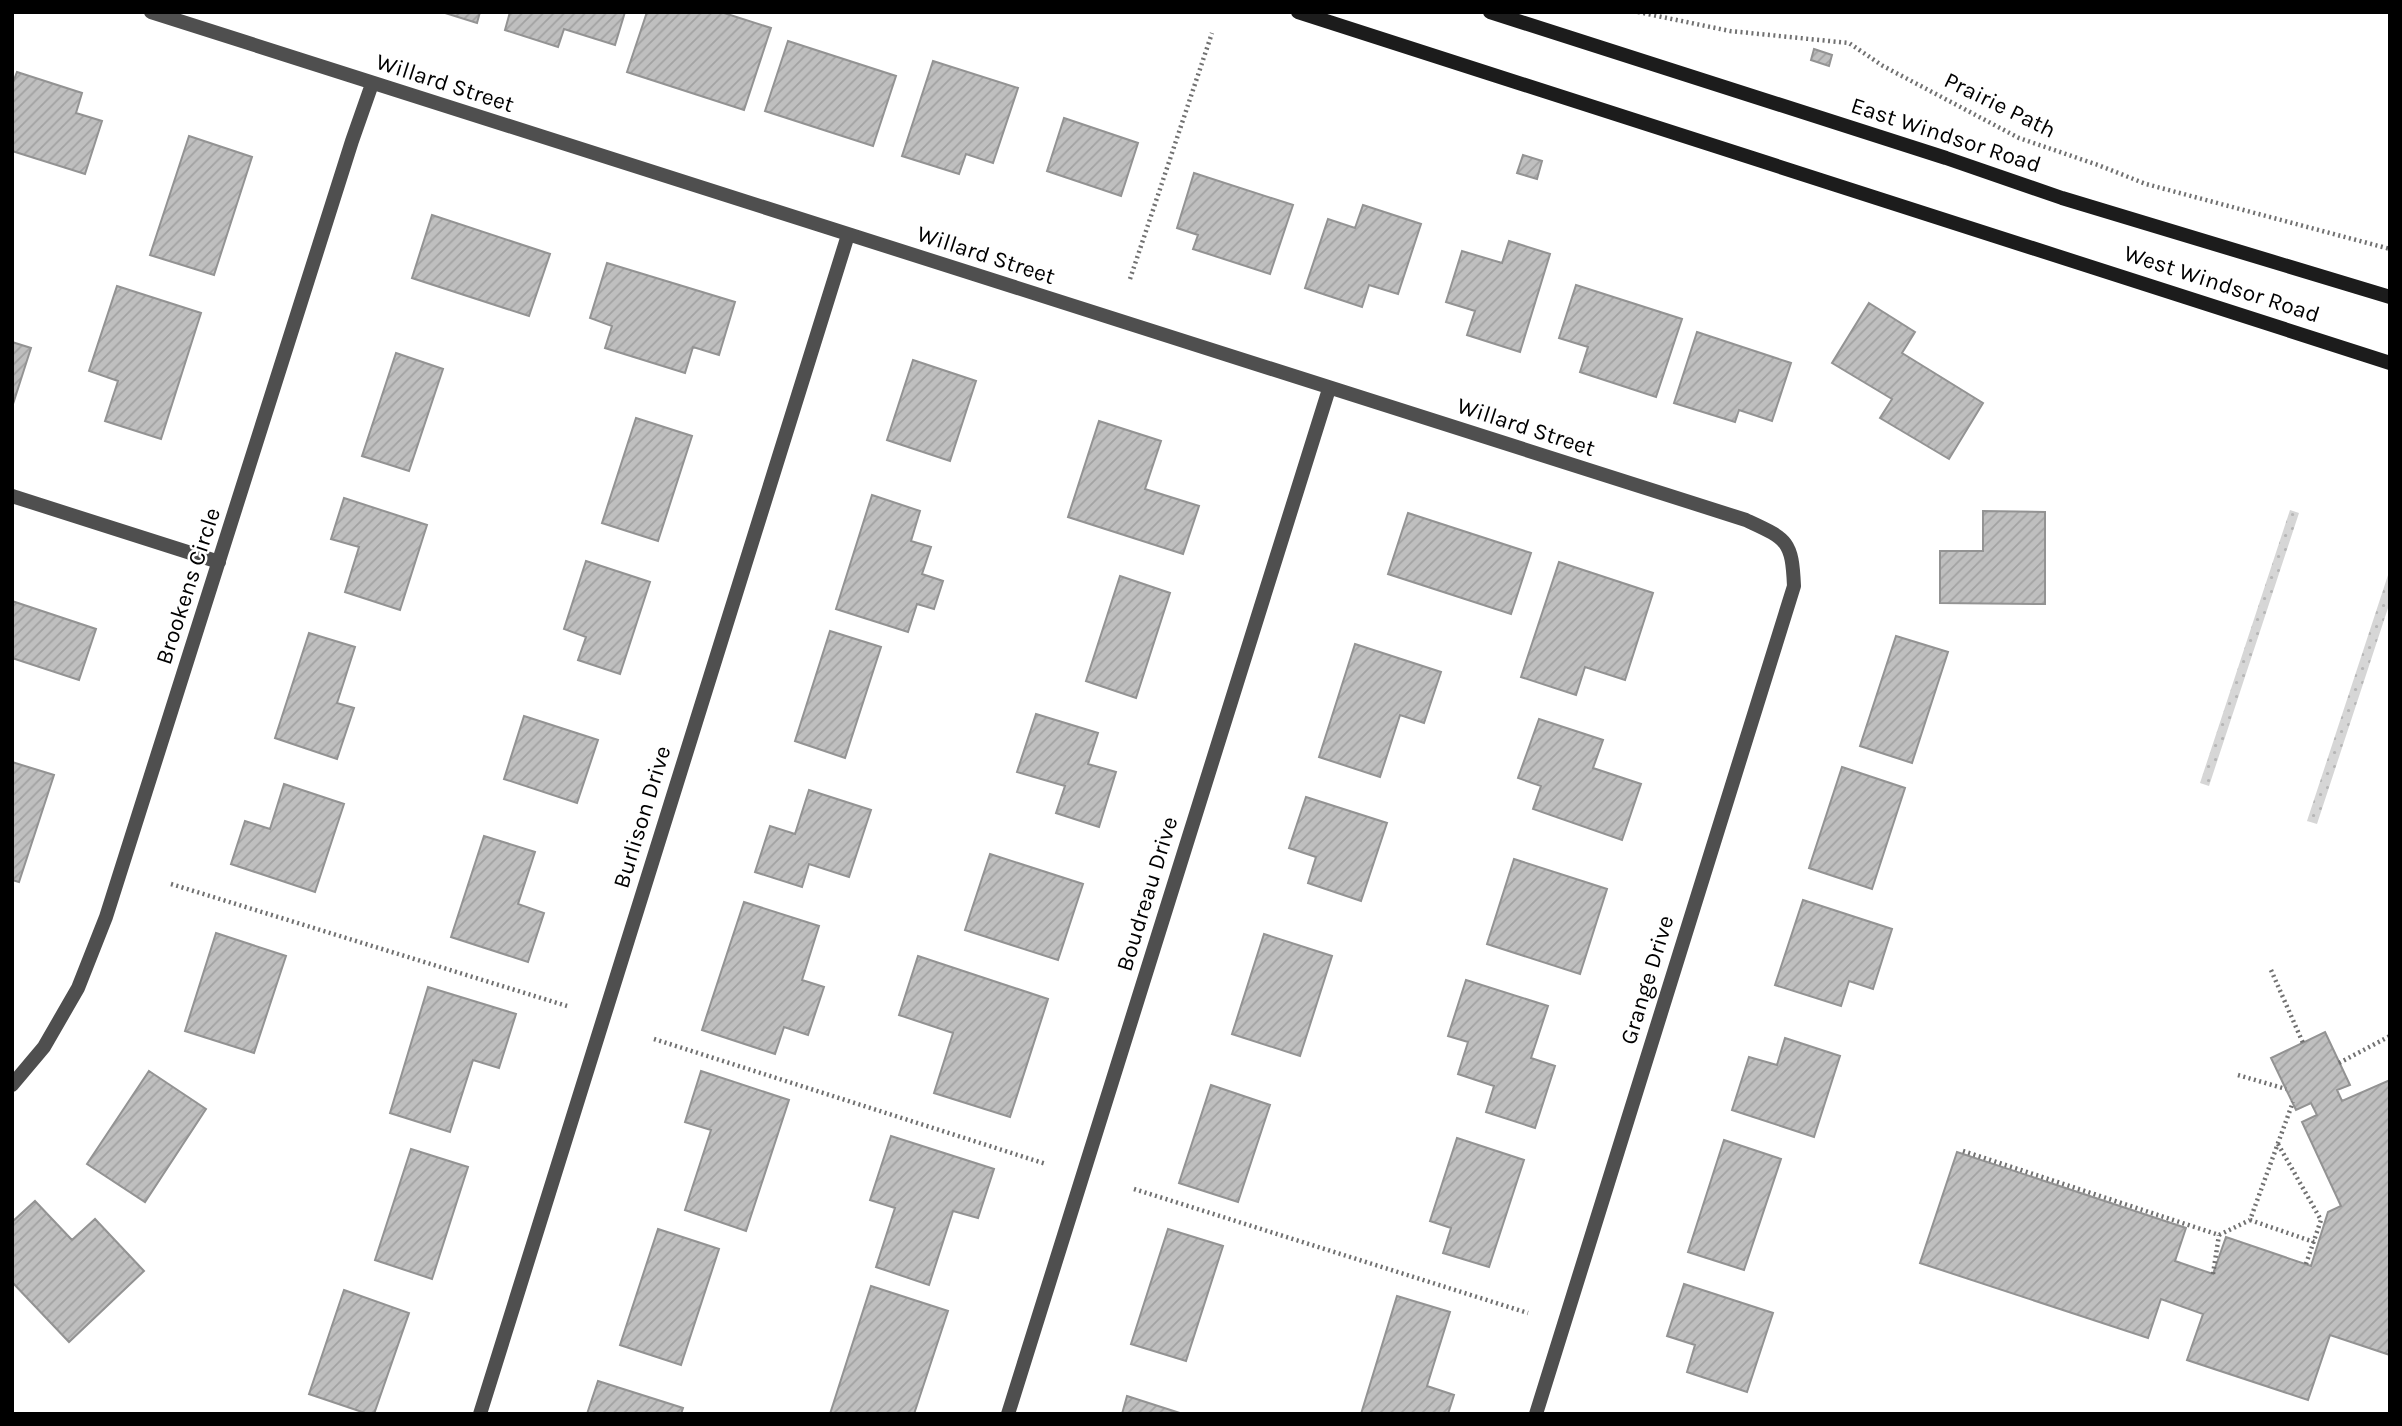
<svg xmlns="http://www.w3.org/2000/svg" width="2402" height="1426" font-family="Karla,sans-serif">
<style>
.grass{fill:url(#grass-dots)}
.building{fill:url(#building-hatch);stroke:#939393;stroke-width:2}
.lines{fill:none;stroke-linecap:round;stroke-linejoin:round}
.path{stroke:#717171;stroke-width:4.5;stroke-dasharray:2 3.5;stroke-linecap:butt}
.street{stroke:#4f4f4f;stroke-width:14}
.secondary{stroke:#1c1c1c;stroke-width:14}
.labels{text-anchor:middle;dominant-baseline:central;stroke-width:5;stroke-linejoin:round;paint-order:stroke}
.street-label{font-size:23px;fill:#000;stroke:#fff}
</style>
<defs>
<pattern id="grass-dots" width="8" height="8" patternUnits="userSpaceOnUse" patternTransform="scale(1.75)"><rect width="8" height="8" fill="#d6d6d6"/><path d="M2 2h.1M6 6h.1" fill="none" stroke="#b6b6b6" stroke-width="1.8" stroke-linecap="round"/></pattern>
<pattern id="building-hatch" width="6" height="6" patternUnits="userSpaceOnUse" patternTransform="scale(1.75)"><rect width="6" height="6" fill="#bfbfbf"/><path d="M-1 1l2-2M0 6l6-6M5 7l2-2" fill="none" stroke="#a2a2a2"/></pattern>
</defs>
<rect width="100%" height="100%" fill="#fff"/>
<path class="grass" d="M 2290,510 L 2299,513 L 2209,786 L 2200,783 Z
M 2390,569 L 2390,602 L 2317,824 L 2307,821 Z"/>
<path class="building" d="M 442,12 L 480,12 L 477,23 Z
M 510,12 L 625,12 L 615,45 L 564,29 L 558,47 L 505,30 Z
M 647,12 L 721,12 L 771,28 L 744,110 L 627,72 Z
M 788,41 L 896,76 L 873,146 L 765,111 Z
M 1814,49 L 1832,55 L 1829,66 L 1811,60 Z
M 933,61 L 1018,88 L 993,163 L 966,154 L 959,174 L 902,156 Z
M 17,72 L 82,93 L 76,113 L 102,121 L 85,174 L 12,151 L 12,85 Z
M 1064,118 L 1138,143 L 1121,196 L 1047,171 Z
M 189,136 L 252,157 L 214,275 L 150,255 Z
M 1523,155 L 1542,161 L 1537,179 L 1517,173 Z
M 1194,173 L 1293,205 L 1270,274 L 1193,249 L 1198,235 L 1177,228 Z
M 1363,205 L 1421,224 L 1398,294 L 1369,285 L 1362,307 L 1305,288 L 1328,219 L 1355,228 Z
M 432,215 L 550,254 L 529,316 L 412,278 Z
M 1509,241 L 1550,254 L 1520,352 L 1467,335 L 1475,311 L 1446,302 L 1462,251 L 1502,263 Z
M 607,263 L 735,302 L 719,355 L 693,347 L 685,373 L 605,348 L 612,326 L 590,318 Z
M 1576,285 L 1682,319 L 1656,397 L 1580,372 L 1588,347 L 1559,338 Z
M 117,286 L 201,313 L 161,439 L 105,421 L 118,381 L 89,371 Z
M 1869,303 L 1915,332 L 1902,353 L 1983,403 L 1949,459 L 1880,418 L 1892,399 L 1832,363 Z
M 1697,332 L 1791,363 L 1772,421 L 1739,410 L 1735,422 L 1674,403 Z
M 12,342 L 31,348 L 13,404 L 12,404 Z
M 396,353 L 443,369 L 409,471 L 362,456 Z
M 913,360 L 976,381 L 950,461 L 887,440 Z
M 636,418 L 692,436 L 658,541 L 602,523 Z
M 1099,421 L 1161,441 L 1145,489 L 1199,506 L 1183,554 L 1068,517 Z
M 872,495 L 920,511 L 911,541 L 931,547 L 922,574 L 943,581 L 934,609 L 917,604 L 908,632 L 836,609 Z
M 344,498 L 427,525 L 400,610 L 345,592 L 359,547 L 331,539 Z
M 1983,511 L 2045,512 L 2045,604 L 1940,603 L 1940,551 L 1983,551 Z
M 1408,513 L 1531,553 L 1511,614 L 1388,574 Z
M 586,561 L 650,582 L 620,674 L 578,660 L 586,637 L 564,629 Z
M 1559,562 L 1653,593 L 1625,680 L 1585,667 L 1576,695 L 1521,677 Z
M 1120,576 L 1170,593 L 1136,698 L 1086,681 Z
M 12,601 L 96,629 L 79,680 L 12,658 Z
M 830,631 L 881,647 L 845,758 L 795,741 Z
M 309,633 L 355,647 L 337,703 L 354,708 L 337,759 L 275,738 Z
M 1896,636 L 1948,652 L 1912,763 L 1860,746 Z
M 1355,644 L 1441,672 L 1424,723 L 1400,715 L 1380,777 L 1319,757 Z
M 1036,714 L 1098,733 L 1088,764 L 1116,772 L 1099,827 L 1056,813 L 1065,786 L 1017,772 Z
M 524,716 L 598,740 L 577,803 L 504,779 Z
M 1539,719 L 1603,740 L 1593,768 L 1641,784 L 1622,840 L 1533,809 L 1541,786 L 1518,778 Z
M 12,762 L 54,775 L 19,882 L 12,880 Z
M 1842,767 L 1905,788 L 1872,889 L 1809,868 Z
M 284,784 L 344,804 L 315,892 L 231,864 L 245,821 L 270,829 Z
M 809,790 L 871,810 L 849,877 L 809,864 L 802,887 L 755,872 L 770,826 L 795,834 Z
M 1306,797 L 1387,823 L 1361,901 L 1308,883 L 1316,857 L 1289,848 Z
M 484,836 L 535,852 L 518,904 L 544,913 L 528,962 L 451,937 Z
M 990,854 L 1083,884 L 1058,960 L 965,930 Z
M 1514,859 L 1607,889 L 1580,974 L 1487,944 Z
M 1803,900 L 1892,929 L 1873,989 L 1849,981 L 1841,1006 L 1775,985 Z
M 744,902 L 819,926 L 802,980 L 824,987 L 808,1035 L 784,1027 L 775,1054 L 702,1030 Z
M 216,933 L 286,956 L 254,1053 L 185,1031 Z
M 1264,934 L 1332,956 L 1300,1056 L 1232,1034 Z
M 918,956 L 1048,999 L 1010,1117 L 934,1093 L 953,1033 L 899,1015 Z
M 1466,980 L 1548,1006 L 1531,1058 L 1555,1066 L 1535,1128 L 1486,1112 L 1494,1086 L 1458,1074 L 1468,1042 L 1448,1036 Z
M 428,987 L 516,1014 L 499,1068 L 473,1060 L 450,1132 L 390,1113 Z
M 2325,1032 L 2350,1085 L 2337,1090 L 2342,1101 L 2390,1080 L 2390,1355 L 2330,1335 L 2308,1400 L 2187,1360 L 2203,1314 L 2161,1299 L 2148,1338 L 1920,1263 L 1957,1152 L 2186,1228 L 2175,1261 L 2213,1274 L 2226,1237 L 2311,1266 L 2328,1212 L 2341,1206 L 2302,1122 L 2317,1115 L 2311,1103 L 2296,1110 L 2271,1058 Z
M 1785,1038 L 1840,1056 L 1814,1137 L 1732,1110 L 1749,1057 L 1777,1065 Z
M 149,1071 L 206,1109 L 145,1202 L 87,1164 Z
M 701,1071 L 789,1100 L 746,1231 L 685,1210 L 711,1130 L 685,1122 Z
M 1211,1085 L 1270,1105 L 1238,1202 L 1179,1183 Z
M 891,1136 L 994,1169 L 978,1218 L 953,1211 L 929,1285 L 876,1267 L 895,1208 L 870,1200 Z
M 1457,1138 L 1524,1160 L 1489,1267 L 1443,1253 L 1451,1228 L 1430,1221 Z
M 1724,1140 L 1781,1159 L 1744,1270 L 1688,1252 Z
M 411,1149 L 468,1167 L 432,1279 L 375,1260 Z
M 35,1201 L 72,1240 L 95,1219 L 144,1271 L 69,1342 L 12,1282 L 12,1222 Z
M 658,1229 L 719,1249 L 681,1365 L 620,1345 Z
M 1168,1229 L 1223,1246 L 1186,1361 L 1131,1344 Z
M 1684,1284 L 1773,1313 L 1747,1392 L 1687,1372 L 1695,1345 L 1667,1336 Z
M 871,1286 L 948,1311 L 914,1414 L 830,1414 Z
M 344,1290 L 409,1313 L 374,1414 L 368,1414 L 309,1394 Z
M 1397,1296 L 1450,1312 L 1427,1386 L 1454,1395 L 1448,1414 L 1361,1414 Z
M 598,1381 L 683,1408 L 681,1414 L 587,1414 Z
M 1127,1396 L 1183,1414 L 1122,1414 Z"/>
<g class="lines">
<path class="path" d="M 1638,12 L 1730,31 L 1849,43 L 1883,66 L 2019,138 L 2098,165 L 2146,184 L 2390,249
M 1130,279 L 1212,33
M 171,884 L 567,1006
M 2271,970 L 2303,1043
M 654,1039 L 1046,1164
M 2339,1063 L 2390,1036
M 2238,1075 L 2286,1089
M 2278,1144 L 2321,1220 L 2306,1264
M 1963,1151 L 2219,1235 L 2250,1220 L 2293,1102
M 1134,1189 L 1528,1313
M 2250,1220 L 2314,1242
M 2213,1274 L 2219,1235"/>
<path class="street" d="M 151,12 L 1746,520 C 1787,539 1792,540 1794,586 L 1536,1414
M 12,496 L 219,562
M 12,1085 L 44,1047 L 78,988 L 106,917 L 352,141 L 372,84
M 480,1414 L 848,235
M 1008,1414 L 1329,389"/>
<path class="secondary" d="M 1298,12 L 2390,363
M 1490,12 L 1946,158 L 2062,198 L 2390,297"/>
</g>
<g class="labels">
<g class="street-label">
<text transform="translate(445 83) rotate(18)">Willard Street</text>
<text transform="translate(2000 105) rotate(26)">Prairie Path</text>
<text transform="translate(1946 135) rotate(18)">East Windsor Road</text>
<text transform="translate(986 255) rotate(18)">Willard Street</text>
<text transform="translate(2222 284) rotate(18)">West Windsor Road</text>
<text transform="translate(1526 427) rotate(18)">Willard Street</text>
<text transform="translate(188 586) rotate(-72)">Brookens Circle</text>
<text transform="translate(642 817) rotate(-73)">Burlison Drive</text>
<text transform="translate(1147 894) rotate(-73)">Boudreau Drive</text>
<text transform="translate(1647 980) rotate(-73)">Grange Drive</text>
</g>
</g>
<rect width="2402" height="1426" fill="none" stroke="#000000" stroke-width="28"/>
</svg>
